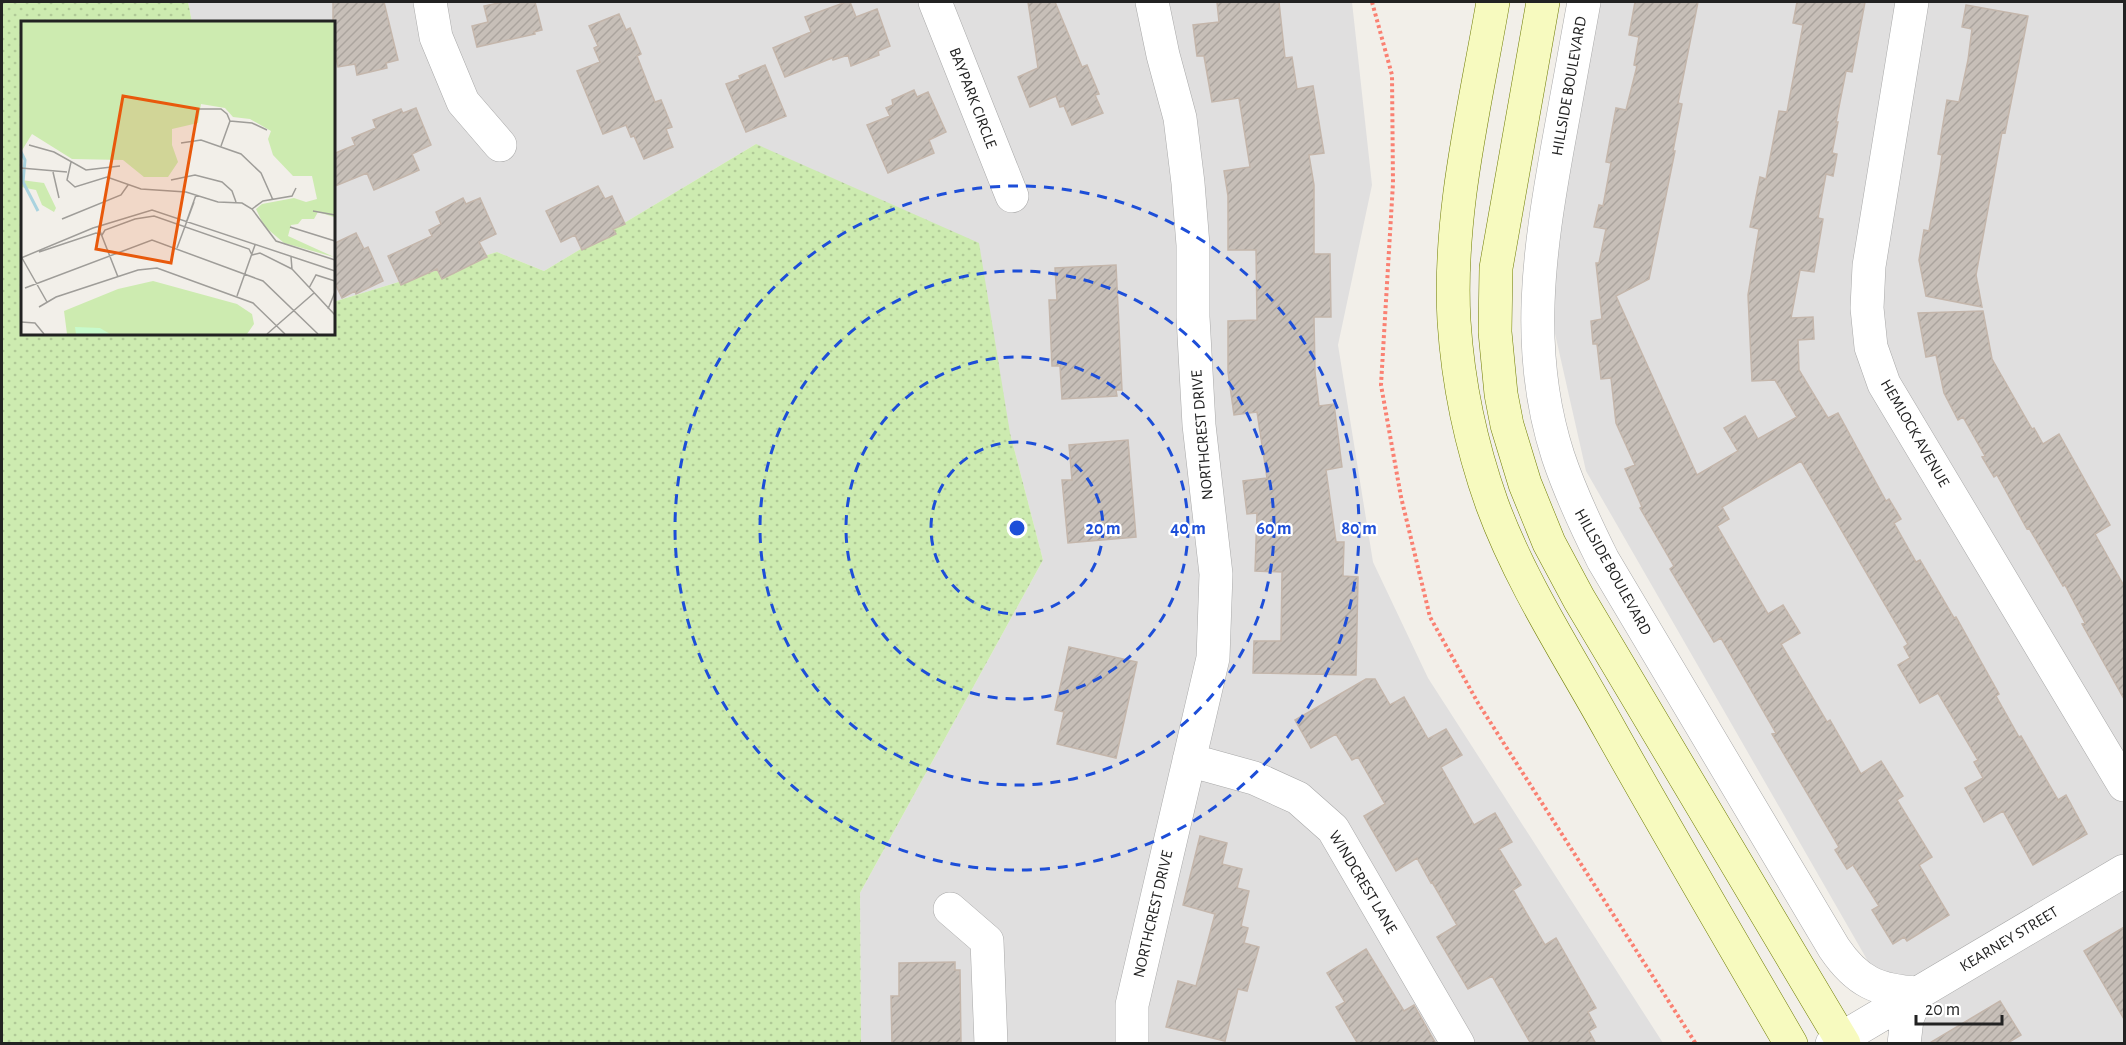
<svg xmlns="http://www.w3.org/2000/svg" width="2126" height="1045" font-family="'Alegreya Sans',sans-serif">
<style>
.residential{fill:#e0dfdf}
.grass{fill:url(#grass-dots)}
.building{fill:url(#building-hatch);stroke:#c4b6ab;stroke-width:1.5}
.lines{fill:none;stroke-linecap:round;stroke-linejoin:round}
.minor-casing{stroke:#a9a9a9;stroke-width:34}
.secondary-casing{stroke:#707d05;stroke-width:34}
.path{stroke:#fa8072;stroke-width:4;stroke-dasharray:3 3;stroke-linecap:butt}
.minor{stroke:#fff;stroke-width:33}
.secondary{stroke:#f7fabf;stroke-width:33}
.ring{fill:none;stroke:#1d4ed8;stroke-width:3;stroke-dasharray:10 8}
.labels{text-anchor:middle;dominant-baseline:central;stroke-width:4.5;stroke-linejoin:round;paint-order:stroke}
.street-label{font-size:16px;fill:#222;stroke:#fff}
.inset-river{fill:none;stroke:#aad3df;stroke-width:3}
.inset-road{fill:none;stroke:#9f9d99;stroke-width:1.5}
.view{fill:#e8590c;fill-opacity:0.15;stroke:#e8590c;stroke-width:3}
.inset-edge{fill:none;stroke:#222;stroke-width:3}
.centre{fill:#1d4ed8;stroke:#fff;stroke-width:3}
.ring-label{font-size:18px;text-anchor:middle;font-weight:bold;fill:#1d4ed8;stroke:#fff;stroke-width:4.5;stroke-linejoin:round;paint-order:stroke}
</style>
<defs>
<pattern id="grass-dots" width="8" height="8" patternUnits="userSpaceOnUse" patternTransform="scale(1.5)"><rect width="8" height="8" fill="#cdebb0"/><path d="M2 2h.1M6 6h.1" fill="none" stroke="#b0c997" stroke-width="1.8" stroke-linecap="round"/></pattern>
<pattern id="building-hatch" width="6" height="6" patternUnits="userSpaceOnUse" patternTransform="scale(1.5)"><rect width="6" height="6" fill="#c7bfb8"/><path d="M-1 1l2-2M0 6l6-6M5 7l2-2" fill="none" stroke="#aba49e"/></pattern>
</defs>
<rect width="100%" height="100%" fill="#f2efe9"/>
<path class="residential" d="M 188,2 L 1352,2 L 1372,185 L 1338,345 L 1373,562 L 1428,678 L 1663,1043 L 861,1043 L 860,893 L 1043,560 L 1010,433 L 756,144 L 544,271 L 497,252 L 333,302 L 333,22 L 192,22 Z
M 1594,2 L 2124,2 L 2124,1043 L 1915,1043 L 1586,471 L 1551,316 L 1562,173 Z"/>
<path class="grass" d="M 2,2 L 188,2 L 192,22 L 22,22 L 22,333 L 333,333 L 333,302 L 497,252 L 544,271 L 756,144 L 979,243 L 1010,433 L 1043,560 L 860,893 L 861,1043 L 2,1044 Z"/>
<path class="building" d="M 333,2 L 384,2 L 398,60 L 386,63 L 387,68 L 357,75 L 355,64 L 338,67 L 333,45 Z
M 503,2 L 535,2 L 542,30 L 534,32 L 535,34 L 477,47 L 472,26 L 488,22 L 484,6 Z
M 846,2 L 850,2 L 856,17 L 877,9 L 890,46 L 878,51 L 879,55 L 851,66 L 848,55 L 833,60 L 832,58 L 785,77 L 773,48 L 811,32 L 805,17 Z
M 1028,2 L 1055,2 L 1082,67 L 1087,65 L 1099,94 L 1095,95 L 1103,113 L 1072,125 L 1064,106 L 1060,107 L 1056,96 L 1030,107 L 1018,77 L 1038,68 Z
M 1217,2 L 1279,2 L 1285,58 L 1292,57 L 1297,89 L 1313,86 L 1324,153 L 1309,155 L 1314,185 L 1314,254 L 1330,254 L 1331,317 L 1314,317 L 1315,372 L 1319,406 L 1334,404 L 1342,467 L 1326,470 L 1336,542 L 1344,542 L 1343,576 L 1358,577 L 1356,675 L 1253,673 L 1254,641 L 1281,641 L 1282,572 L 1255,571 L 1257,513 L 1247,514 L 1243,481 L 1267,478 L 1257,412 L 1234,415 L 1228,372 L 1228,321 L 1257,320 L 1256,250 L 1228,250 L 1228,196 L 1224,171 L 1250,167 L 1239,98 L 1212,102 L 1204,56 L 1197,56 L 1193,25 L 1219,22 Z
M 1635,2 L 1698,2 L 1678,103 L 1682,104 L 1673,151 L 1675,151 L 1649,279 L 1616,296 L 1697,475 L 1738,451 L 1724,428 L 1745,416 L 1758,439 L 1797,417 L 1775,380 L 1752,381 L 1748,295 L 1759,229 L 1750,227 L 1760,177 L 1766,179 L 1779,111 L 1787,112 L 1803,25 L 1793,23 L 1797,2 L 1865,2 L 1852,72 L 1846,71 L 1836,122 L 1838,122 L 1832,153 L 1837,154 L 1833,176 L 1826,174 L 1818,218 L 1823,219 L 1814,272 L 1800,270 L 1791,318 L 1813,317 L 1814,339 L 1798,340 L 1799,370 L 1828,418 L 1838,413 L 1886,501 L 1889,499 L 1901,519 L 1894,523 L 1916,562 L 1920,560 L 1954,618 L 1956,617 L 1999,694 L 1996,696 L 2019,737 L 2021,736 L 2058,800 L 2066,795 L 2087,834 L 2033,865 L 2003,811 L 1984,822 L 1965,788 L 1983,778 L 1974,762 L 1978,760 L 1938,693 L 1920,703 L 1898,665 L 1910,658 L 1904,647 L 1908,644 L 1801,461 L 1722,507 L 1729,519 L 1717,526 L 1768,614 L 1783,605 L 1800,633 L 1781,644 L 1827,722 L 1830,720 L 1861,774 L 1881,761 L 1903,796 L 1897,800 L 1932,857 L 1919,865 L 1949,915 L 1907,941 L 1904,937 L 1893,944 L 1872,910 L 1879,906 L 1853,865 L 1847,869 L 1835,850 L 1839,847 L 1772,734 L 1776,733 L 1721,638 L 1714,642 L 1670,569 L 1674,566 L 1640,508 L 1642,507 L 1625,469 L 1635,465 L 1616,423 L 1611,378 L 1601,379 L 1597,344 L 1593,344 L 1591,321 L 1602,319 L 1596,263 L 1599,263 L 1606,229 L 1594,227 L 1599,205 L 1603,206 L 1611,163 L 1606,162 L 1616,108 L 1626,110 L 1637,66 L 1634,65 L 1639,37 L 1629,35 Z
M 1966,5 L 2028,16 L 2005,133 L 2002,132 L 1976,275 L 1982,307 L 1926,296 L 1919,260 L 1924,230 L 1929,231 L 1940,170 L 1942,155 L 1938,154 L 1947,100 L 1959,102 L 1968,60 L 1972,29 L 1962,27 Z
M 619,14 L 626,30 L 630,28 L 641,54 L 637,56 L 655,102 L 661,100 L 672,127 L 666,129 L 673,147 L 644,159 L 634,136 L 631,137 L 626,125 L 603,134 L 577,71 L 600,62 L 594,48 L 598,46 L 589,26 Z
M 765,65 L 786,116 L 746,132 L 726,84 L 740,79 L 739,76 Z
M 914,90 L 917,97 L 928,92 L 946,132 L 929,140 L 934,153 L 888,173 L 867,125 L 890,116 L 886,108 L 893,105 L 892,100 Z
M 416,108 L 431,145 L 412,154 L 419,170 L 374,190 L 367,173 L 333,187 L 333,154 L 355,145 L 352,138 L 376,128 L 373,120 L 401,109 L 403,113 Z
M 598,186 L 605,199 L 612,196 L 625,224 L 613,229 L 616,234 L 582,250 L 575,235 L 561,242 L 546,211 Z
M 463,198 L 466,204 L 480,198 L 496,234 L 479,242 L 487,257 L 442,279 L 437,269 L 401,285 L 388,256 L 432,236 L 429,230 L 441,224 L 436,212 Z
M 356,233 L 364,249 L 368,247 L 383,281 L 356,294 L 355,291 L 342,298 L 333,279 L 333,244 Z
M 1116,265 L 1122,390 L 1116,390 L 1117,396 L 1062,399 L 1060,366 L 1052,366 L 1049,300 L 1057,300 L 1055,268 Z
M 1983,311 L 1992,359 L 2032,429 L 2034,428 L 2043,444 L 2059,434 L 2110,525 L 2095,534 L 2124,586 L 2124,699 L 2082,624 L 2085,623 L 2065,585 L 2063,586 L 2029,528 L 2027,529 L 1997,475 L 1994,477 L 1982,457 L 1985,456 L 1963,417 L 1958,420 L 1944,393 L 1936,355 L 1926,357 L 1918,313 Z
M 1128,440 L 1136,537 L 1068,543 L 1062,480 L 1072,480 L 1069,445 Z
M 1069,647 L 1137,662 L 1116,758 L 1057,744 L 1064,712 L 1055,710 Z
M 1366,679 L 1375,679 L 1390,705 L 1404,697 L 1428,739 L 1446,729 L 1462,755 L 1441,767 L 1474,825 L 1495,813 L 1512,842 L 1499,849 L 1521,885 L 1513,890 L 1545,945 L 1556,938 L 1596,1008 L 1588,1012 L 1596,1027 L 1589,1031 L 1596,1044 L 1531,1044 L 1492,976 L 1468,989 L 1437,937 L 1457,925 L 1432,882 L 1431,883 L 1417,858 L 1396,871 L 1364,816 L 1385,804 L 1358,757 L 1352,760 L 1336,734 L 1311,748 L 1295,720 Z
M 1200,836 L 1227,843 L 1222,864 L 1242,869 L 1237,888 L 1249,891 L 1241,926 L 1248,928 L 1244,943 L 1259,947 L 1247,991 L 1238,989 L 1225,1041 L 1166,1027 L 1178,981 L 1196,986 L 1215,914 L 1183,905 Z
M 2124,927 L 2124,1019 L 2084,951 Z
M 1366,949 L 1404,1011 L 1414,1005 L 1436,1044 L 1358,1044 L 1336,1007 L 1345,1002 L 1327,973 Z
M 955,962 L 955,970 L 960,970 L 961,1044 L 892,1044 L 891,996 L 899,996 L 899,963 Z
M 2000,1001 L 2021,1035 L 2006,1044 L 1928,1044 Z"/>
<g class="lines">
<defs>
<path id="minor" d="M 430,2 L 436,37 L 463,102 L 500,145
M 935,2 L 1012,196
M 1584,2 C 1575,49 1567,97 1558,145 C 1539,251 1524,351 1558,456 C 1570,492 1586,526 1603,560 L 1834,948 C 1857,982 1878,991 1918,993
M 1912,2 L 1869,266 L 1867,308 L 1871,347 L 1884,384 L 2124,785
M 1189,760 L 1254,778 L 1298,798 L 1333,829 L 1458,1044
M 950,909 L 987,941 L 991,1044
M 1132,1044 L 1132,1005 L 1213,658 L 1216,574 L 1199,425 L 1193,317 L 1193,245 L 1188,183 L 1180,118 L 1163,55 L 1152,2
M 1832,1044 L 2124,871
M 1904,1044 L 1907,1019 L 1918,993"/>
<path id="secondary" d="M 1493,2 C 1475,107 1448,214 1454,321 C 1458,383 1471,445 1492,504 C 1521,583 1569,656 1610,730 C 1669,835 1730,939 1791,1044
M 1543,2 L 1496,268 L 1495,332 L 1501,394 L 1507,425 L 1525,484 L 1549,543 L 1579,599 L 1844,1044"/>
</defs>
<use href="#minor" class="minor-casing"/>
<use href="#secondary" class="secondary-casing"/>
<path class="path" d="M 1372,2 L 1392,75 L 1393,183 L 1381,385 L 1401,497 L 1430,617 L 1478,703 L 1696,1044"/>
<use href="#minor" class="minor"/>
<use href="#secondary" class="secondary"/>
</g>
<g class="ring">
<circle cx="1017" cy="528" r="86"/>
<circle cx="1017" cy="528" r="171"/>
<circle cx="1017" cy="528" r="257"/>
<circle cx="1017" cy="528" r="342"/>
</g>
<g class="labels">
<g class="street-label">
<text transform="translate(1569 86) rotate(-80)">HILLSIDE BOULEVARD</text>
<text transform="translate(973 98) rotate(69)">BAYPARK CIRCLE</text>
<text transform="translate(1915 433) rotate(60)">HEMLOCK AVENUE</text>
<text transform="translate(1202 435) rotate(-95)">NORTHCREST DRIVE</text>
<text transform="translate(1613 572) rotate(61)">HILLSIDE BOULEVARD</text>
<text transform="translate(1363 882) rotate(59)">WINDCREST LANE</text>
<text transform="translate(1153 914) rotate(-77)">NORTHCREST DRIVE</text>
<text transform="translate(2009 939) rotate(-31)">KEARNEY STREET</text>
</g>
</g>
<g transform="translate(21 21)">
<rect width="314" height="314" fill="#f2efe9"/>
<path d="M 0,0 L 313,0 L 313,196 L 297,191 L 293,198 L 281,198 L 277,203 L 270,204 L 267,215 L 313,236 L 263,222 L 243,205 L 235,188 L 241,183 L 273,177 L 285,181 L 296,178 L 291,155 L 272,155 L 252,134 L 247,118 L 250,110 L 229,98 L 212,96 L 204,87 L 180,83 L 177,102 L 151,108 L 151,124 L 157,141 L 147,156 L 123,156 L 102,139 L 51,138 L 11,113 L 0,131 ZM 0,159 L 23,162 L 35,187 L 33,191 L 21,184 L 15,169 L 0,166 ZM 132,260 L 216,283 L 231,293 L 233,303 L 226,313 L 46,313 L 43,290 L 97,268 Z" fill="#cdebb0"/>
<path d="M 54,306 L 79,307 L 89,313 L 55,313 Z" fill="#c8facc"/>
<path class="inset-river" d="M 0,131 L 4,139 L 2,161 L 17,190"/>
<path class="inset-road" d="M 175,88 L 200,88 L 206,93 L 209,100 L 200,125M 209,100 L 231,102 L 246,109M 160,122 L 180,119 L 220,133 L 240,152 L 252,179M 8,124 L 33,131 L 65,149 L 99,145M 50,141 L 46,159 L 54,166 L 86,156 L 120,168 L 165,171 L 197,181 L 221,182 L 231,188 L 255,220 L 314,239M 0,147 L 46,151M 32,151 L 38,177M 150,159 L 174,154 L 201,161 L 211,170 L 215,181M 231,188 L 242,180 L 271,175 L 275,167M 292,190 L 314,194M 41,198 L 100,174 L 107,164M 165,202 L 175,174M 77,205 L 97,256M 269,206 L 314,220M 81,214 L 84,209 L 114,198 L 133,195 L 228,228 L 231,234M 156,227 L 173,181M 18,231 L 75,212 L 81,214M 231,234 L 239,232 L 271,248M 270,236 L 271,248 L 314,294M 0,237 L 72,207 L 131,189 L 314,250M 1,237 L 26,281M 4,267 L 131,219 L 242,260 L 297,313M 288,267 L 295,254 L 314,260M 216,275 L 234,224M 18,286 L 35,276 L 117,249 L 136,247 L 232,282 L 264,313M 307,288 L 314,271M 0,301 L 14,302 L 23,313M 246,313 L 293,272"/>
<path class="view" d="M 102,75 L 177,88 L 150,242 L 75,228 Z"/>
<rect width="314" height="314" class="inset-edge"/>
</g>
<circle cx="1017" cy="528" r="9" class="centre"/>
<g class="ring-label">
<text x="1103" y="534">20 m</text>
<text x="1188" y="534">40 m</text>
<text x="1274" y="534">60 m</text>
<text x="1359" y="534">80 m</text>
</g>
<rect width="2126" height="1045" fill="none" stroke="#222222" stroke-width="6"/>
<path d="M1916 1015v9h86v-9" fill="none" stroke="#222222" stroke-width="3"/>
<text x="1925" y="1015" font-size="18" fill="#222222" stroke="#ffffff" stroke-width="4.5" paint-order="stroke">20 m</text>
</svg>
